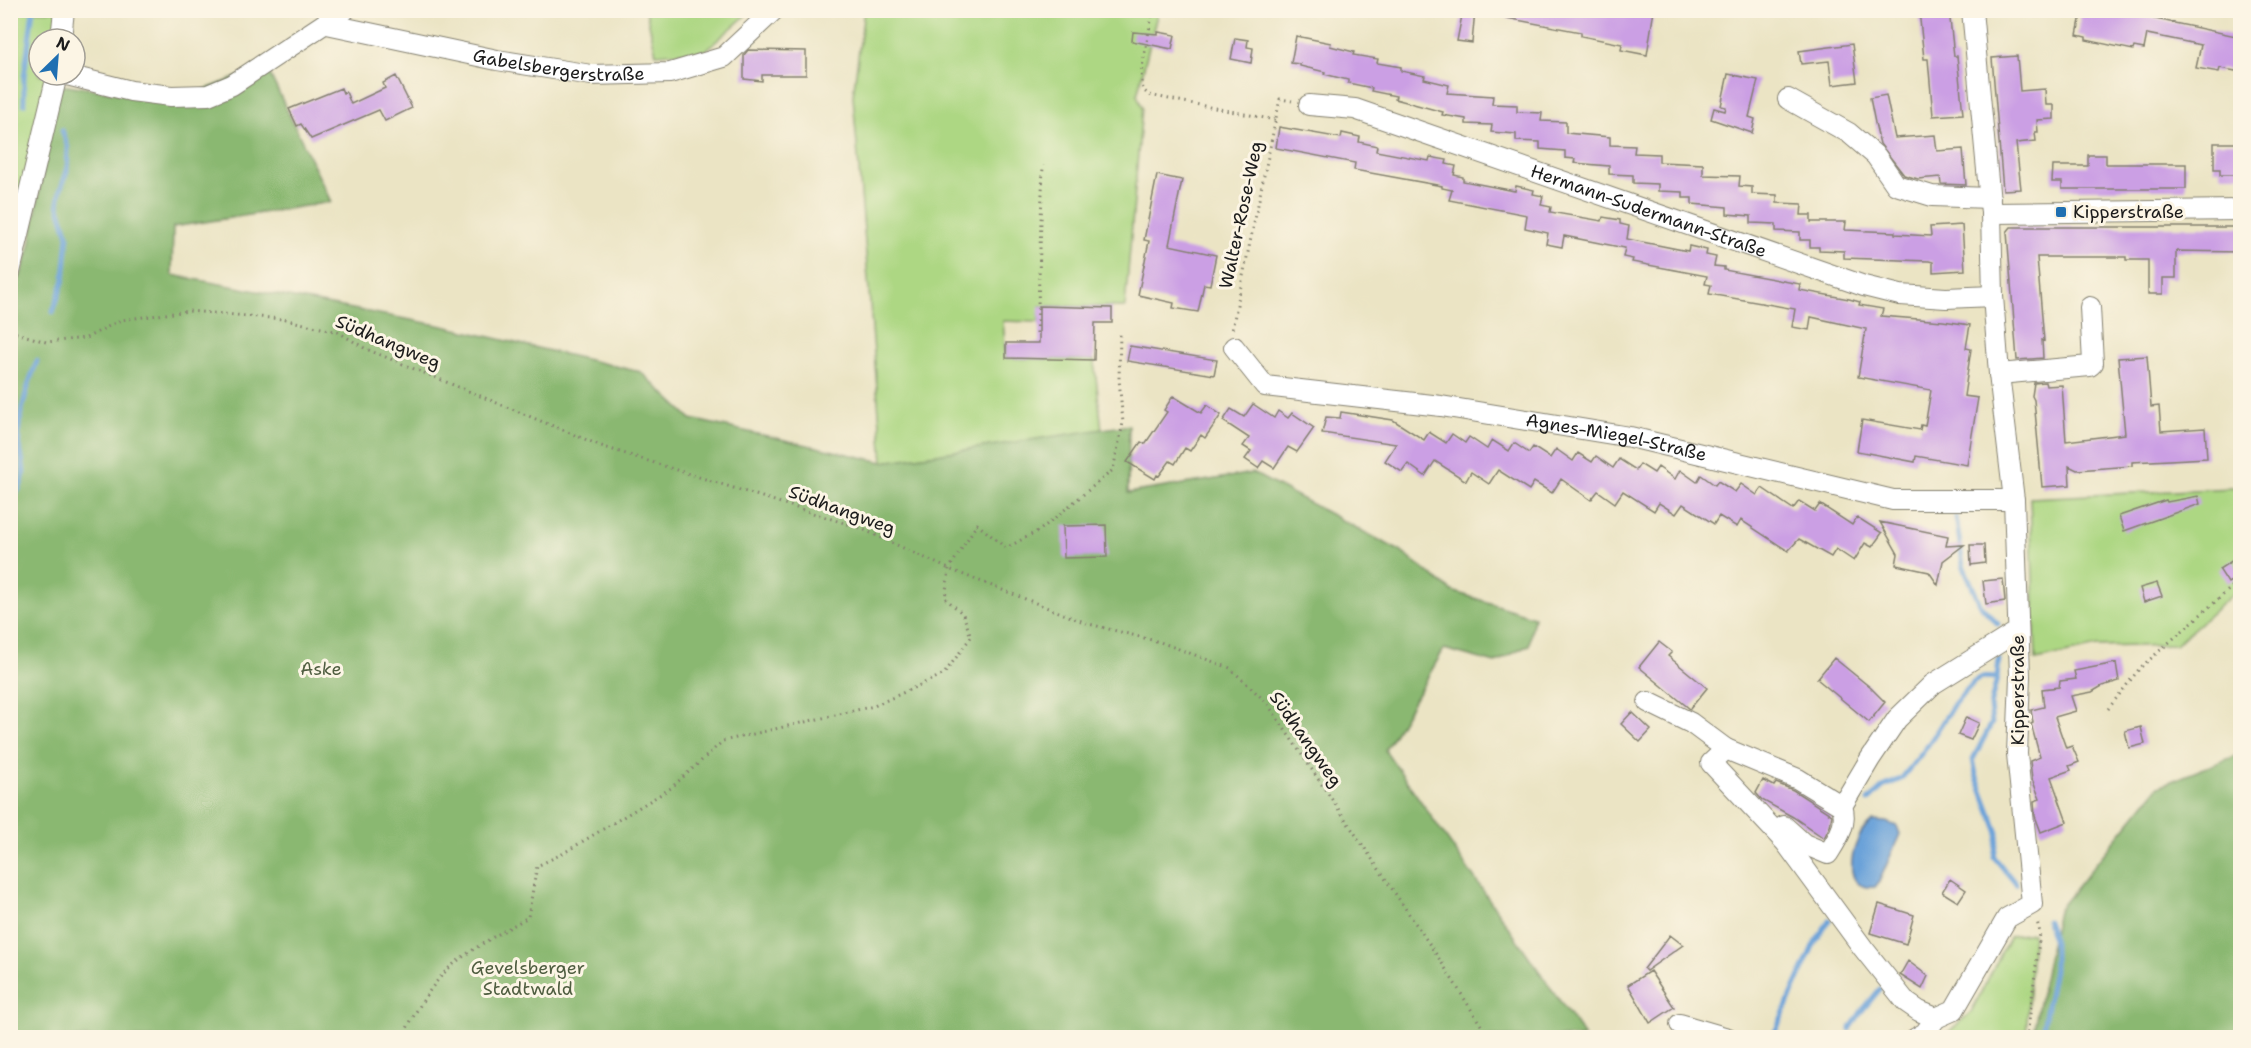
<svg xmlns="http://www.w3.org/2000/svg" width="2251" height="1048" font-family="'Shantell Sans',sans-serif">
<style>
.green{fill:#add783;stroke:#647a50;stroke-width:1.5}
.forest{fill:#8ab871;stroke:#536a46;stroke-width:1.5}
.water{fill:#6ba2d9;stroke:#445f7a;stroke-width:1.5}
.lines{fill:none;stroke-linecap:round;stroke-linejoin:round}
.stream{stroke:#6ba2d9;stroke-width:5}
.building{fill:#cb9fe4}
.minor-casing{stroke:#848070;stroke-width:22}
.path{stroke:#848070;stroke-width:3;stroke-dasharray:1.5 4.5;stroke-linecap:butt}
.minor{stroke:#fff;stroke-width:20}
.poi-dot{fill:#1f6fb2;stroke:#fcf5e5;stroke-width:2}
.labels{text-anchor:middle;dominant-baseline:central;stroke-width:6;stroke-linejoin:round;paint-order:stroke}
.street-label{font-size:18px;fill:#1c1c1c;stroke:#fcf5e5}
.poi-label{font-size:18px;fill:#1c1c1c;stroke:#fcf5e5;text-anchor:start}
.park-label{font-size:18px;fill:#4f5d40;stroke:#fcf5e5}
</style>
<rect width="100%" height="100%" fill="#fcf5e5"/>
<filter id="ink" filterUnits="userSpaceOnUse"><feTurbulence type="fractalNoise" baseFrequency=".0167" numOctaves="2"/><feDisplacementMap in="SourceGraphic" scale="12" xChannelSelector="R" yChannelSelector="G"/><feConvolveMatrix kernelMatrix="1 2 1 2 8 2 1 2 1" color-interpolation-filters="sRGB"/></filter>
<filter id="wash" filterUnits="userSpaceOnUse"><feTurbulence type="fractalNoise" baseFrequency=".008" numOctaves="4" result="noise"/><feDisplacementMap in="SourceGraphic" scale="24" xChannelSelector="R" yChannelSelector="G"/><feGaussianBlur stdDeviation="1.35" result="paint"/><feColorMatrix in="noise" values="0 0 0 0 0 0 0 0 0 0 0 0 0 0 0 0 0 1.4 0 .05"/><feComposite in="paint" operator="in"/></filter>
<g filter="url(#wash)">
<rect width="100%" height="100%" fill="#ebe4c4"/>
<path class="green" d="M 12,11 L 64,11 L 61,39 L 39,39 L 39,75 L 57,75 L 11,232 Z
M 646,11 L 646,10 L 748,11 L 744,17 L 705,51 L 656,54 Z
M 864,11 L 1158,11 L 1137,95 L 1142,107 L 1125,307 L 1040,306 L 1039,322 L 1003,321 L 1006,358 L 1094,360 L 1102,430 L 883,462 L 853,96 Z
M 2233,488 L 2240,492 L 2240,588 L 2175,645 L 2097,647 L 2036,660 L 2030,498 Z
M 2033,933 L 2026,1037 L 1943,1037 L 1971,1012 L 2010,936 Z"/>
<path class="forest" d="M 266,66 L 331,202 L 173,227 L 172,275 L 443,326 L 641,372 L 691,419 L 883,462 L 1129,425 L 1128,493 L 1253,473 L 1400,551 L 1452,591 L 1534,617 L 1529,645 L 1495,663 L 1444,649 L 1385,750 L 1585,1037 L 11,1038 L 11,307 L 30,246 L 56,97 L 62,86 L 74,86 L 173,102 Z
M 2240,754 L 2240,1037 L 2032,1037 L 2058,910 L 2159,786 Z"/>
<path class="water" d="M 1873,821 L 1886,822 L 1897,826 L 1900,834 L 1879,882 L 1875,887 C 1837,892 1852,834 1873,821 Z"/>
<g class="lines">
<path class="stream" d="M 24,104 L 24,77 L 33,10
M 53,312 L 64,279 L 68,236 L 58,204 L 60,191 L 67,171 L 68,148 L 62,130
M 10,502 C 37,469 15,459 19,426 C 22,405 29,381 37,361
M 1956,517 L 1963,565 L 1981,606 L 1998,624
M 1999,659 L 1997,678 L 1990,706 L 1992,723 L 1973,759 L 1976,775 L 1998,833 L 1994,857 L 2016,884
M 1868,801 L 1883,787 L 1901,779 L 1926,748 L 1954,704 L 1974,682 L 1982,677 L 1997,678
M 1850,1029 L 1861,1012 L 1880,989
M 1770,1038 L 1776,1030 L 1813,946 L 1829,920
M 2041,1038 L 2054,969 L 2054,942 L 2047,921"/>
</g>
<g id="blocks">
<path class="building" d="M 1463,10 L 1475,10 L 1472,43 L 1457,41 Z
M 1506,10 L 1654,10 L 1647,55 L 1621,50 L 1622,44 L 1581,36 L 1581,32 L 1506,18 Z
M 1919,10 L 1949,10 L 1954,56 L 1957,56 L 1963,114 L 1933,116 L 1928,59 L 1924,59 Z
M 2082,10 L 2113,10 L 2241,37 L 2241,72 L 2220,68 L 2219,72 L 2196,68 L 2201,45 L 2172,39 L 2147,34 L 2144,49 L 2134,47 L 2133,50 L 2086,40 L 2086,37 L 2077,35 Z
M 1133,32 L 1158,34 L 1158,32 L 1175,35 L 1172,49 L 1132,41 Z
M 1296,36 L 1331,43 L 1330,46 L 1354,52 L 1353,55 L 1378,59 L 1377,63 L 1401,67 L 1401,71 L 1425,76 L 1424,79 L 1449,85 L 1447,93 L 1493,96 L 1492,104 L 1517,105 L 1517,112 L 1542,113 L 1541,121 L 1566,122 L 1566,133 L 1610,137 L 1610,145 L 1635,146 L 1634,153 L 1659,154 L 1659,162 L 1703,164 L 1703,175 L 1740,176 L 1739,186 L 1752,187 L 1752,194 L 1777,195 L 1777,203 L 1802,204 L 1801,215 L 1811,215 L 1811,222 L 1846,222 L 1845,230 L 1895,232 L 1895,234 L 1931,236 L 1930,227 L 1962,225 L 1965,270 L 1933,272 L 1933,262 L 1929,261 L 1844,258 L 1844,251 L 1819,250 L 1819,247 L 1810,247 L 1810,240 L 1800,240 L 1800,232 L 1776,231 L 1776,224 L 1751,223 L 1751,216 L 1727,214 L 1727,207 L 1692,204 L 1692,198 L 1683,198 L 1683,192 L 1658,191 L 1658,184 L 1633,183 L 1633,175 L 1609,174 L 1609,166 L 1574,163 L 1575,159 L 1565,158 L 1565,151 L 1540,149 L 1540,142 L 1516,141 L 1516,134 L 1491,132 L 1492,125 L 1466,124 L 1466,119 L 1442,115 L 1443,112 L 1395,99 L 1396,96 L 1371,91 L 1372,88 L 1348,83 L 1348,80 L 1324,74 L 1325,72 L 1300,66 L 1300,64 L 1291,63 Z
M 1235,38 L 1248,40 L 1247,47 L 1253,48 L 1251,63 L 1231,59 Z
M 1852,44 L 1857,82 L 1832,85 L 1829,61 L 1801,64 L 1799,51 Z
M 748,50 L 806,51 L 806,75 L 762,75 L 762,81 L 744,79 L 744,55 Z
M 2017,56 L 2020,91 L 2045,89 L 2046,105 L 2054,105 L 2054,119 L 2037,120 L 2038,132 L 2035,132 L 2036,141 L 2016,143 L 2021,189 L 2003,190 L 1992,58 Z
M 1728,74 L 1758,80 L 1749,117 L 1755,119 L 1752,133 L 1711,119 L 1714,108 L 1725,111 L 1726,107 L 1721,106 Z
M 396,76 L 412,108 L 385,121 L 379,110 L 311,139 L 301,124 L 297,126 L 289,109 L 341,88 L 343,93 L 346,92 L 351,104 L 385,88 L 383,83 Z
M 1886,95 L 1895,138 L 1935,135 L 1937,151 L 1963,149 L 1966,185 L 1941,184 L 1940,177 L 1918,179 L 1904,175 L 1880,144 L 1875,123 L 1870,98 Z
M 1279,127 L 1341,138 L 1342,133 L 1360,137 L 1359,142 L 1377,146 L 1376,151 L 1429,161 L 1430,157 L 1447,160 L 1446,164 L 1456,166 L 1454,175 L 1463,177 L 1463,181 L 1515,191 L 1516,186 L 1534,190 L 1533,194 L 1543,196 L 1541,205 L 1551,207 L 1550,212 L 1602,221 L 1603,217 L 1620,220 L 1620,224 L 1629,226 L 1627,239 L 1688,251 L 1689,246 L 1707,250 L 1706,255 L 1716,257 L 1714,266 L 1724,267 L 1724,270 L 1800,284 L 1799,290 L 1849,299 L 1860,302 L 1859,305 L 1883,309 L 1881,316 L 1943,321 L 1970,325 L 1966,348 L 1971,349 L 1964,396 L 1978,398 L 1967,465 L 1916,456 L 1915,462 L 1857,451 L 1862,420 L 1920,430 L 1921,425 L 1925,426 L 1931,390 L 1858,377 L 1866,329 L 1811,317 L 1809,330 L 1792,327 L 1795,309 L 1709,294 L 1711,285 L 1705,284 L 1707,276 L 1632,262 L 1633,259 L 1623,257 L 1625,248 L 1564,236 L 1562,247 L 1546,244 L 1548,233 L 1525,228 L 1527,215 L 1449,200 L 1452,190 L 1442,188 L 1442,186 L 1354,170 L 1355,163 L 1276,148 Z
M 2214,143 L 2241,143 L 2241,175 L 2220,175 L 2220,169 L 2214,169 Z
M 2088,155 L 2106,155 L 2106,164 L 2186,164 L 2186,189 L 2062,189 L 2062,182 L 2052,182 L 2053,166 L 2088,166 Z
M 1157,175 L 1182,180 L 1169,245 L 1216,255 L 1210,285 L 1204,284 L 1198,312 L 1173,308 L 1174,303 L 1138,295 L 1149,241 L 1144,240 Z
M 2011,227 L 2241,227 L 2241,252 L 2176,251 L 2176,278 L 2163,278 L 2163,294 L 2148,294 L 2148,260 L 2126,260 L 2126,257 L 2037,257 L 2044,341 L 2042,340 L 2043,358 L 2017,360 L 2007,232 Z
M 1039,306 L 1112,308 L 1112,323 L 1095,323 L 1094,360 L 1006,358 L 1006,343 L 1039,343 Z
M 1130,346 L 1217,360 L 1214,375 L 1127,361 Z
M 2147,356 L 2151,407 L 2159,406 L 2161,431 L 2205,428 L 2207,458 L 2132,462 L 2132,466 L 2077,470 L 2069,466 L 2070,485 L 2042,487 L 2034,400 L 2032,396 L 2034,383 L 2045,382 L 2046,386 L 2062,385 L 2066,441 L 2125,434 L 2118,358 Z
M 1173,396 L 1201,413 L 1207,405 L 1221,415 L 1205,438 L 1201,435 L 1190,451 L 1185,448 L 1175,464 L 1170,461 L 1159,476 L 1157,475 L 1155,479 L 1127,462 L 1141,442 L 1145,444 L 1167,412 L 1164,410 Z
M 1253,404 L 1274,418 L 1278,411 L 1288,418 L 1292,413 L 1314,428 L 1297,452 L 1288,447 L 1274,468 L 1263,461 L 1258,468 L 1245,459 L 1251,451 L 1243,446 L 1249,438 L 1223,421 L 1231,409 L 1244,417 Z
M 1341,412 L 1393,420 L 1424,440 L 1429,432 L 1446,443 L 1452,434 L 1465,443 L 1469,437 L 1487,449 L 1492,440 L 1509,451 L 1514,443 L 1529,453 L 1533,447 L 1550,458 L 1556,449 L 1573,461 L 1578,453 L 1592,462 L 1596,456 L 1613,468 L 1619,459 L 1636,470 L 1640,464 L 1654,473 L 1658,467 L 1675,479 L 1680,470 L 1697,482 L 1701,475 L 1715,485 L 1718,481 L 1735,492 L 1741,484 L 1757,495 L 1762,488 L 1793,509 L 1799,501 L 1815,511 L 1820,504 L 1852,525 L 1857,517 L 1882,533 L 1872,547 L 1865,543 L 1854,561 L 1836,549 L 1831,557 L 1799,539 L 1788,551 L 1741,520 L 1737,527 L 1719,516 L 1714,524 L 1683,504 L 1676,514 L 1659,503 L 1654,511 L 1623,491 L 1615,503 L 1598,491 L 1591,500 L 1561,479 L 1552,493 L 1534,482 L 1529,490 L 1498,470 L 1489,484 L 1471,472 L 1466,481 L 1435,461 L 1425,476 L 1408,464 L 1402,472 L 1385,461 L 1396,444 L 1322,433 L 1326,417 L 1340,418 Z
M 2198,496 L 2200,504 L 2124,531 L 2119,516 L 2166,500 L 2167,502 Z
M 1880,522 L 1948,536 L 1946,546 L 1964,545 L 1943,561 L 1938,585 L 1929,572 L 1896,565 L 1898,554 Z
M 1106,525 L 1107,557 L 1064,558 L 1063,526 Z
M 1970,545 L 1984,545 L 1985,563 L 1971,565 Z
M 2233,560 L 2241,575 L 2228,583 L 2219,569 Z
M 2003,579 L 2005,601 L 1986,604 L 1983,581 Z
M 2157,583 L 2162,596 L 2144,602 L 2140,588 Z
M 1659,642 L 1672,652 L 1668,656 L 1707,688 L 1690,709 L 1639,667 Z
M 1834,658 L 1871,688 L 1885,702 L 1869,722 L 1817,679 Z
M 2116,663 L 2119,681 L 2102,686 L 2092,692 L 2071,696 L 2076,711 L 2055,717 L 2066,748 L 2072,746 L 2079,762 L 2069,766 L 2071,770 L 2051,777 L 2067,822 L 2041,832 L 2035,816 L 2034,801 L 2040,799 L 2032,779 L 2030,761 L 2040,757 L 2031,724 L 2033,723 L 2031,710 L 2044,707 L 2042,689 L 2059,687 L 2060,681 L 2076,679 L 2074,671 Z
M 1632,712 L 1651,730 L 1640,742 L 1621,724 Z
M 1966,717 L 1979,723 L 1971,740 L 1958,735 Z
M 2141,727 L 2145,744 L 2129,748 L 2125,731 Z
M 1763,780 L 1774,786 L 1776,783 L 1793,790 L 1832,815 L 1830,826 L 1824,838 L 1793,817 L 1762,800 L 1756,793 Z
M 1950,879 L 1966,890 L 1958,902 L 1942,892 Z
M 1879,904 L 1914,915 L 1906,944 L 1870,933 Z
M 1670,935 L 1683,945 L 1646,971 L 1644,969 Z
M 1908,961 L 1928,976 L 1922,989 L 1900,975 Z
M 1650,971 L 1674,1007 L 1650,1023 L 1628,985 Z"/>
</g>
</g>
<g filter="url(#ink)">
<use href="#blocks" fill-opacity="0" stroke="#848070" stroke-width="1.5"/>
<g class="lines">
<defs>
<g id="minor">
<path d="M 1972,10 L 1991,213 L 1993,296 L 1999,374 L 2014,500 L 2020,676 L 2017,754 L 2032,904 L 2007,918 L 1954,1010 L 1936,1018 L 1919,1011 L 1906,1002 L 1863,948 L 1786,843 L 1711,763 L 1726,749 L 1798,779 L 1842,806 L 1870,759 L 1897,719 L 1933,684 L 2018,631"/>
<path id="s1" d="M 327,24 L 497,60 L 591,75 L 670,73 L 724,57 L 774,10"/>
<path d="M 61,39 L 64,10"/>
<path d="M 67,75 L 131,91 L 171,96 L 208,95 L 232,85 L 345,10"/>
<path d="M 1788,99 L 1849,133 L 1876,156 L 1896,185 L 1932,196 L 1990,198"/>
<path id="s2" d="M 1309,105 L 1355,109 L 1864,286 L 1900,295 L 1946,298 L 1993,296"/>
<path d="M 1991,213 L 2240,210"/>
<path d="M 10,272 L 57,75"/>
<path id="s3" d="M 1234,347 L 1265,386 L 1441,406 L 1630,437 L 1893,500 L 2014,500"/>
<path d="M 1999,374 L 2090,366 L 2093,363 L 2090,307"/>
<path d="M 1648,702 L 1691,723 L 1726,749"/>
<path d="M 1784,826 L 1804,844 L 1828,854 C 1838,838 1848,824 1842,806"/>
<path d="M 1680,1024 L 1728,1038"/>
<path d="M 1916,1038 L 1925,1033 L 1936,1018"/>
</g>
</defs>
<use href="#minor" class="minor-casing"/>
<path class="path" d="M 1153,10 L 1141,73 L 1143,90 L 1149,95 L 1275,120
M 1232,329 L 1280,99 L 1292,101
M 10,331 L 46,342 L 86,338 L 121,320 L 188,311 L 283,319 L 338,332 L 366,349 L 604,447 L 860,528 L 949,569 L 1089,624 L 1160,642 L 1230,668 L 1267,703 L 1440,960 L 1489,1038
M 1037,333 L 1043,165
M 2108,709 L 2140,668 L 2240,580
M 402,1038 C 414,1014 430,986 449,968 C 470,949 504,931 528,917 L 537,866 L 562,854 L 671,788 L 723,741 L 874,706 L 944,674 L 971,637 L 963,614 L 945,598 L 949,569 L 977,524 L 1006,548 L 1040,530 L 1113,470 L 1123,423 L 1119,379 L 1120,333
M 2027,1038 L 2040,933 L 2037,921"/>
<use href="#minor" class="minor"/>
</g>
</g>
<rect class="poi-dot" x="2055" y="206" width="12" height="12" rx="3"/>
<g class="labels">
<g class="street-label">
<text stroke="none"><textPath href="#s1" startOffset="236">Gabelsbergerstraße</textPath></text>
<text stroke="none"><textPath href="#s2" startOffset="357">Hermann-Sudermann-Straße</textPath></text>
<text transform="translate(1241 215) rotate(-78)">Walter-Rose-Weg</text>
<text transform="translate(388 342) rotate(23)">Südhangweg</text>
<text stroke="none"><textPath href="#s3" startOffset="405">Agnes-Miegel-Straße</textPath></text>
<text transform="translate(842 510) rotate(20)">Südhangweg</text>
<text transform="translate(2018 690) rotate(-90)">Kipperstraße</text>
<text transform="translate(1306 739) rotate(55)">Südhangweg</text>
</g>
<g class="poi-label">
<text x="2073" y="212">Kipperstraße</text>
</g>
<g class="park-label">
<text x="321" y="669">Aske</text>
<text x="528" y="968">Gevelsberger<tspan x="528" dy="21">Stadtwald</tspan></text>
</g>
</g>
<rect width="2251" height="1048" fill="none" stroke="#fcf5e5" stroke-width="36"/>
<g transform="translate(57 57) rotate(25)"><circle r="28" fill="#fcf5e5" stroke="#a29e95" stroke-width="1.5"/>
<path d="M0-4.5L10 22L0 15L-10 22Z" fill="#1f6fb2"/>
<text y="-9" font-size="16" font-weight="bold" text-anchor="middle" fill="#1c1c1c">N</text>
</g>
</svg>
